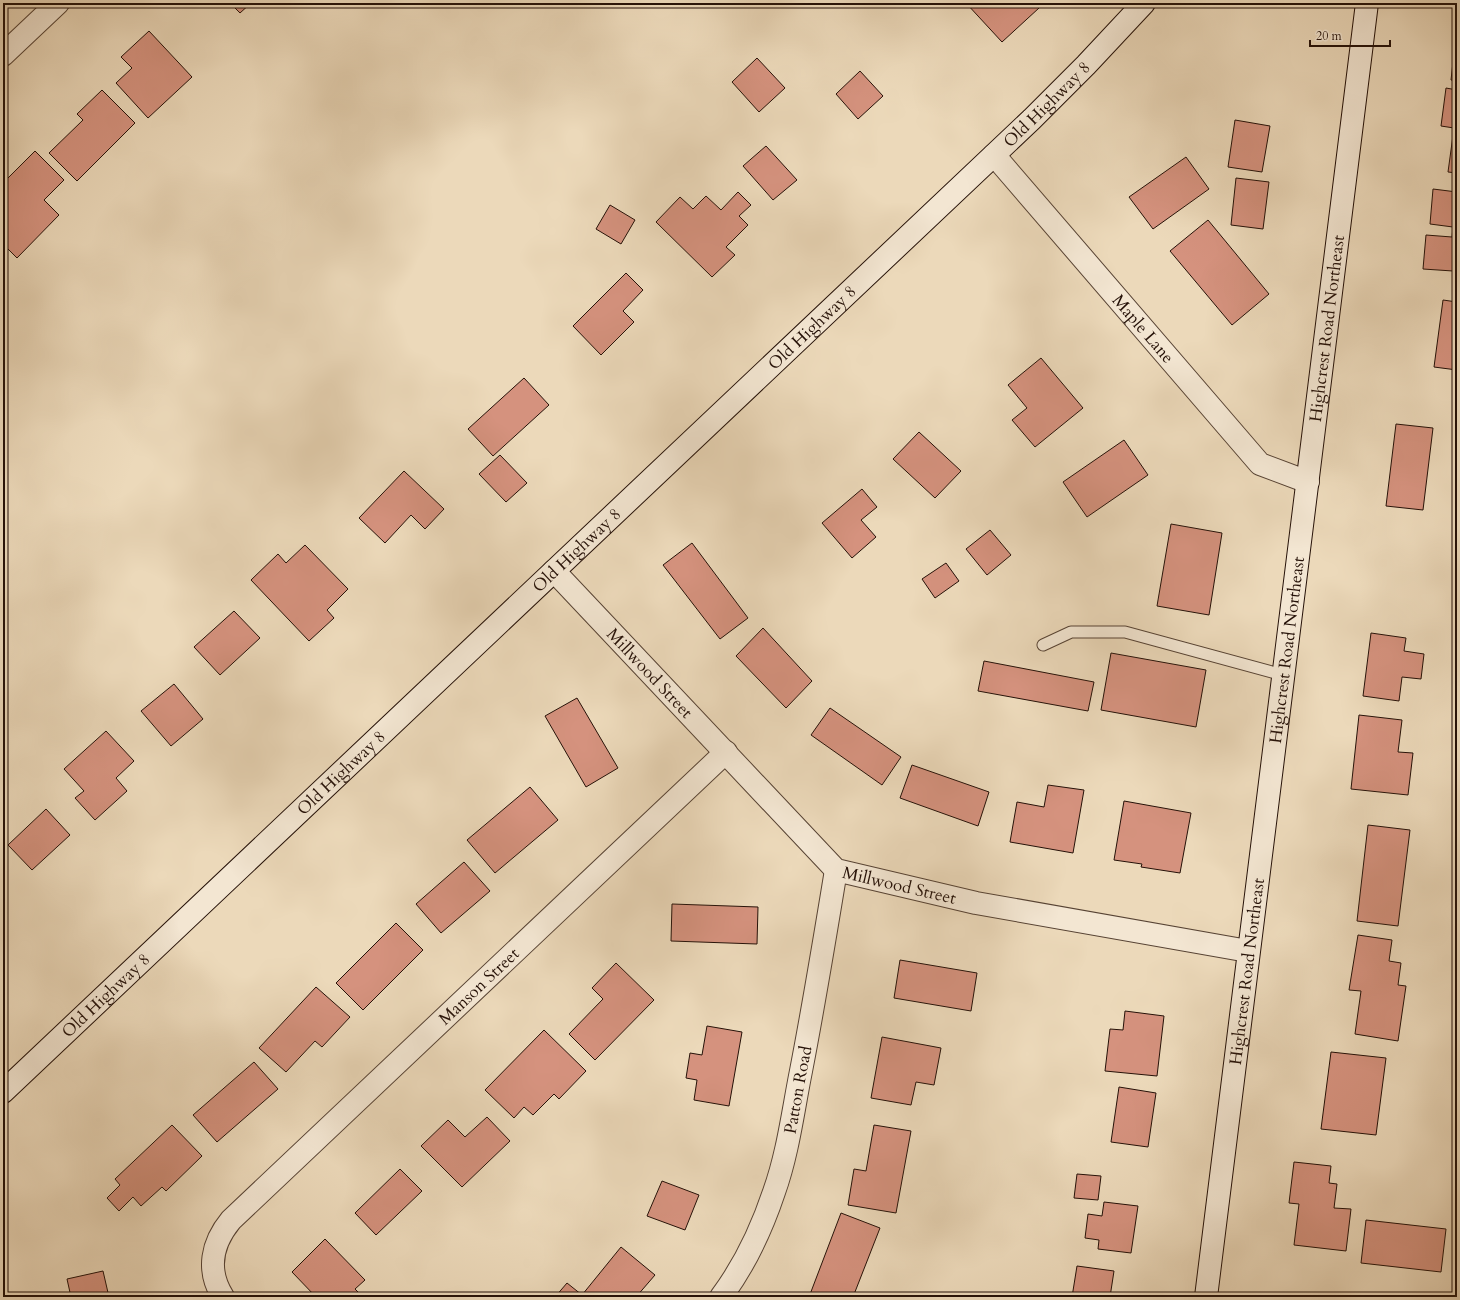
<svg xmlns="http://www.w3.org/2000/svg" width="1460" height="1300" font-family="Cardo,serif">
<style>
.building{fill:#d5927e;stroke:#251108}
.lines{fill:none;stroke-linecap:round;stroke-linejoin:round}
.lane-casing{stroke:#574334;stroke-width:13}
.street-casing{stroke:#574334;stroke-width:24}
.secondary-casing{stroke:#251108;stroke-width:24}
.lane{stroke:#f3e6d2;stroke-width:11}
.street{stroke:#f3e6d2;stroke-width:22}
.secondary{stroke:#f3e6d2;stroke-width:22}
.labels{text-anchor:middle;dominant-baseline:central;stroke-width:3;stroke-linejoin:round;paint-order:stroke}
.street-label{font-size:17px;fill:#251108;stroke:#f3e6d2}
</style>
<rect width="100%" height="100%" fill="#ecd9ba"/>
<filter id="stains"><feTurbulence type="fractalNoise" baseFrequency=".005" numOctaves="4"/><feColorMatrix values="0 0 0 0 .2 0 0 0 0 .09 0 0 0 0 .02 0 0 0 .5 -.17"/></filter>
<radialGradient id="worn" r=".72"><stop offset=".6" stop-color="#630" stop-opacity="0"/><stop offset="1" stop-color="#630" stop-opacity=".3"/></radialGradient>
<path class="building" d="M 230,3 L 251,3 L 240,13 Z
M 966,3 L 1034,3 L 1039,8 L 1002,42 Z
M 149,31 L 192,77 L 148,118 L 116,83 L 132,68 L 121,57 Z
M 1456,35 L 1457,35 L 1457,81 L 1451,80 Z
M 757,58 L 785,88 L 759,112 L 732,82 Z
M 860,71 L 883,96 L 858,119 L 836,94 Z
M 1446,88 L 1457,90 L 1457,173 L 1448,172 L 1454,128 L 1441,126 Z
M 102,90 L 135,123 L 77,181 L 49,153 L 83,120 L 77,114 Z
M 1235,120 L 1270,126 L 1262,172 L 1228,167 Z
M 766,146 L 797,180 L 773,200 L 743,166 Z
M 35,151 L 64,180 L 44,200 L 59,215 L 17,258 L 3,244 L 3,183 Z
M 1186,157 L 1209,189 L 1153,229 L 1129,197 Z
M 1236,178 L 1269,182 L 1263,229 L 1231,225 Z
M 1433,189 L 1457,192 L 1457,264 L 1454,264 L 1453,271 L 1423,269 L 1426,235 L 1452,237 L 1453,227 L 1430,224 Z
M 738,192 L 751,205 L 739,216 L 748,225 L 726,247 L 735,255 L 712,277 L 656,222 L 680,197 L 693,209 L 706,196 L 721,210 Z
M 610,205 L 635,220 L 621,244 L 596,229 Z
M 1208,220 L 1269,294 L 1232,325 L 1170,251 Z
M 626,273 L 643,290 L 623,311 L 634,322 L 601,355 L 573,326 Z
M 1443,300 L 1457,302 L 1457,370 L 1434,367 Z
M 1041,358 L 1083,408 L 1035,447 L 1012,420 L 1027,408 L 1008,385 Z
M 524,378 L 549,405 L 493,456 L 468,429 Z
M 1396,424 L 1433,428 L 1423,510 L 1386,506 Z
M 919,432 L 961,471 L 935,498 L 893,459 Z
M 1124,440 L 1148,475 L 1087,517 L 1063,482 Z
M 500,455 L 527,483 L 506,502 L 479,474 Z
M 404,471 L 444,509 L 425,529 L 411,515 L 385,543 L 359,518 Z
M 862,489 L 877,507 L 861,520 L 876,537 L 852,558 L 822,523 Z
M 1171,524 L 1222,533 L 1209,615 L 1157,606 Z
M 990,530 L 1011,555 L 987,575 L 966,549 Z
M 692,543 L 748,618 L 720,639 L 663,565 Z
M 305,545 L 348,589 L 327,610 L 334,618 L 309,641 L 251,580 L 278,554 L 286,563 Z
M 946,563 L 959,581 L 935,598 L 922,579 Z
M 234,611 L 260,638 L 220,675 L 194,647 Z
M 763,628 L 812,681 L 786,708 L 736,656 Z
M 1371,633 L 1406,638 L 1404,651 L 1424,654 L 1421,679 L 1402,677 L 1399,701 L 1363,696 Z
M 1111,653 L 1206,670 L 1196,727 L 1101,710 Z
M 984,661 L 1094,682 L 1088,711 L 978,691 Z
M 174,684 L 203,719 L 171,746 L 141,711 Z
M 577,698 L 618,768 L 586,787 L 545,716 Z
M 830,708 L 901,757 L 882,785 L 811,735 Z
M 1359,715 L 1402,720 L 1398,752 L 1413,753 L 1408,795 L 1351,789 Z
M 106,731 L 134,761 L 116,778 L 127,791 L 95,820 L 75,798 L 84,791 L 64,769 Z
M 912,765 L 989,792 L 978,826 L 900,798 Z
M 1048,785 L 1084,790 L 1073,853 L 1010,842 L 1017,802 L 1044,807 Z
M 530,787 L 558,820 L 495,873 L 467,840 Z
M 1124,801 L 1191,813 L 1180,873 L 1141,867 L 1142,864 L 1114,860 Z
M 46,809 L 70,835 L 32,870 L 8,845 Z
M 1368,825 L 1410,830 L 1398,926 L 1357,921 Z
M 464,862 L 490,891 L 441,933 L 416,904 Z
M 672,904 L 758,907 L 757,944 L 671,941 Z
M 396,923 L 423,950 L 363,1010 L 336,983 Z
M 1358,935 L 1392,940 L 1389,961 L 1401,963 L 1398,985 L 1406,986 L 1398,1041 L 1355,1034 L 1361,991 L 1349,990 Z
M 900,960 L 977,973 L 971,1011 L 894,998 Z
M 616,963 L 654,1000 L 595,1060 L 569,1034 L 603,999 L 592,988 Z
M 316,987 L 350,1017 L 322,1047 L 315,1041 L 286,1072 L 259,1048 Z
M 1125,1011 L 1164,1016 L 1157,1076 L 1105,1071 L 1110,1029 L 1123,1030 Z
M 707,1026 L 742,1032 L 729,1106 L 694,1100 L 697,1080 L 686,1078 L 690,1053 L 702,1055 Z
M 544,1030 L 586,1071 L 559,1099 L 554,1094 L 533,1115 L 524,1107 L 514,1118 L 485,1090 Z
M 882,1037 L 941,1048 L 934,1085 L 916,1082 L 911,1105 L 871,1098 Z
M 1331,1052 L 1386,1058 L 1376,1135 L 1321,1129 Z
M 254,1062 L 278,1089 L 217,1142 L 193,1115 Z
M 1119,1087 L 1156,1093 L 1148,1147 L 1111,1142 Z
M 487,1117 L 510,1141 L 462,1187 L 421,1146 L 448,1120 L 465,1137 Z
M 172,1125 L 202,1156 L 166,1191 L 162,1187 L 141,1206 L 133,1197 L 119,1211 L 107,1198 L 120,1185 L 115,1179 Z
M 874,1125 L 911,1131 L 896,1213 L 848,1205 L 854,1169 L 866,1171 Z
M 1294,1162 L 1331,1166 L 1329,1183 L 1337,1184 L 1334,1208 L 1351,1209 L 1346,1251 L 1294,1245 L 1299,1204 L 1289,1203 Z
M 400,1169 L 422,1191 L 376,1235 L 355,1213 Z
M 1077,1174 L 1101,1176 L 1098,1200 L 1074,1198 Z
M 662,1181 L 699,1195 L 685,1230 L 647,1216 Z
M 1104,1202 L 1138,1206 L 1131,1253 L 1098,1249 L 1099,1240 L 1085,1238 L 1088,1214 L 1102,1216 Z
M 841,1213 L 880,1228 L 853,1297 L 809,1297 Z
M 1366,1220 L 1446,1229 L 1441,1272 L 1361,1263 Z
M 325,1239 L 365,1280 L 355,1289 L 363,1297 L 316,1297 L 292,1272 Z
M 621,1247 L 655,1275 L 636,1297 L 555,1297 L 567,1283 L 582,1295 Z
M 1077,1266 L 1114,1271 L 1110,1297 L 1072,1297 Z
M 103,1271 L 109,1297 L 71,1297 L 67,1279 Z"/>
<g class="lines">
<defs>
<path id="lane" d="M 1043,645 L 1071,632 L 1125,632 L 1283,675"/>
<g id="street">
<path d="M 3,55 L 58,3"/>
<path id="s1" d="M 994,155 L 1260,464 L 1308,482"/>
<path id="s2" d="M 554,571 L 836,870 L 976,903 L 1248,951"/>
<path id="s3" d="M 223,1297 C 206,1270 212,1243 231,1220 L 726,752"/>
<path id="s4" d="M 721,1297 C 744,1266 762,1228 774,1192 C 788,1153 793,1111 801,1071 C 814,1004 825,937 836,870"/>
</g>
<g id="secondary">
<path id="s5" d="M 3,1092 L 1032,119 L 1086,65 L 1144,3"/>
<path id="s6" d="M 1206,1297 L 1367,3"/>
</g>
</defs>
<use href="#lane" class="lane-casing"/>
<use href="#street" class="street-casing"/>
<use href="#secondary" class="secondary-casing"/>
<use href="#lane" class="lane"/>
<use href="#street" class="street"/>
<use href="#secondary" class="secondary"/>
</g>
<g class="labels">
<g class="street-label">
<text stroke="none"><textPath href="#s5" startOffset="1437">Old Highway 8</textPath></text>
<text stroke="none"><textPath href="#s5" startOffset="1113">Old Highway 8</textPath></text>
<text stroke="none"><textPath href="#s1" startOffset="229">Maple Lane</textPath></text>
<text stroke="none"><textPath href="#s6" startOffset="976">Highcrest Road Northeast</textPath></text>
<text stroke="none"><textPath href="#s5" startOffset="789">Old Highway 8</textPath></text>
<text stroke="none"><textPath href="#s6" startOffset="652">Highcrest Road Northeast</textPath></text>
<text stroke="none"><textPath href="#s2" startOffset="140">Millwood Street</textPath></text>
<text stroke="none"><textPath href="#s5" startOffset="465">Old Highway 8</textPath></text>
<text stroke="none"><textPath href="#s2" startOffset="476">Millwood Street</textPath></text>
<text stroke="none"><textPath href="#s6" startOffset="328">Highcrest Road Northeast</textPath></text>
<text stroke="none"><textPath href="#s3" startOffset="424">Manson Street</textPath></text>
<text stroke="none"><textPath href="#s5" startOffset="141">Old Highway 8</textPath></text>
<text stroke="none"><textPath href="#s4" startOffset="223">Patton Road</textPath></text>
</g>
</g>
<rect width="1460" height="1300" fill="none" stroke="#ecd9ba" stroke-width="16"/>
<rect x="4" y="4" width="1452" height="1292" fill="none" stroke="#251108" stroke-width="2"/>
<rect x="8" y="8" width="1444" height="1284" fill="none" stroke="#251108"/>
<path d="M1310 40v6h80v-6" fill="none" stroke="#251108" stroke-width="2"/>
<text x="1316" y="40" font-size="12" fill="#251108" stroke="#f3e6d2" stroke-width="3" paint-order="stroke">20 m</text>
<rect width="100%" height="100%" filter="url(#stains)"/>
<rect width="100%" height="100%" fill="url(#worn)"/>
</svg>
